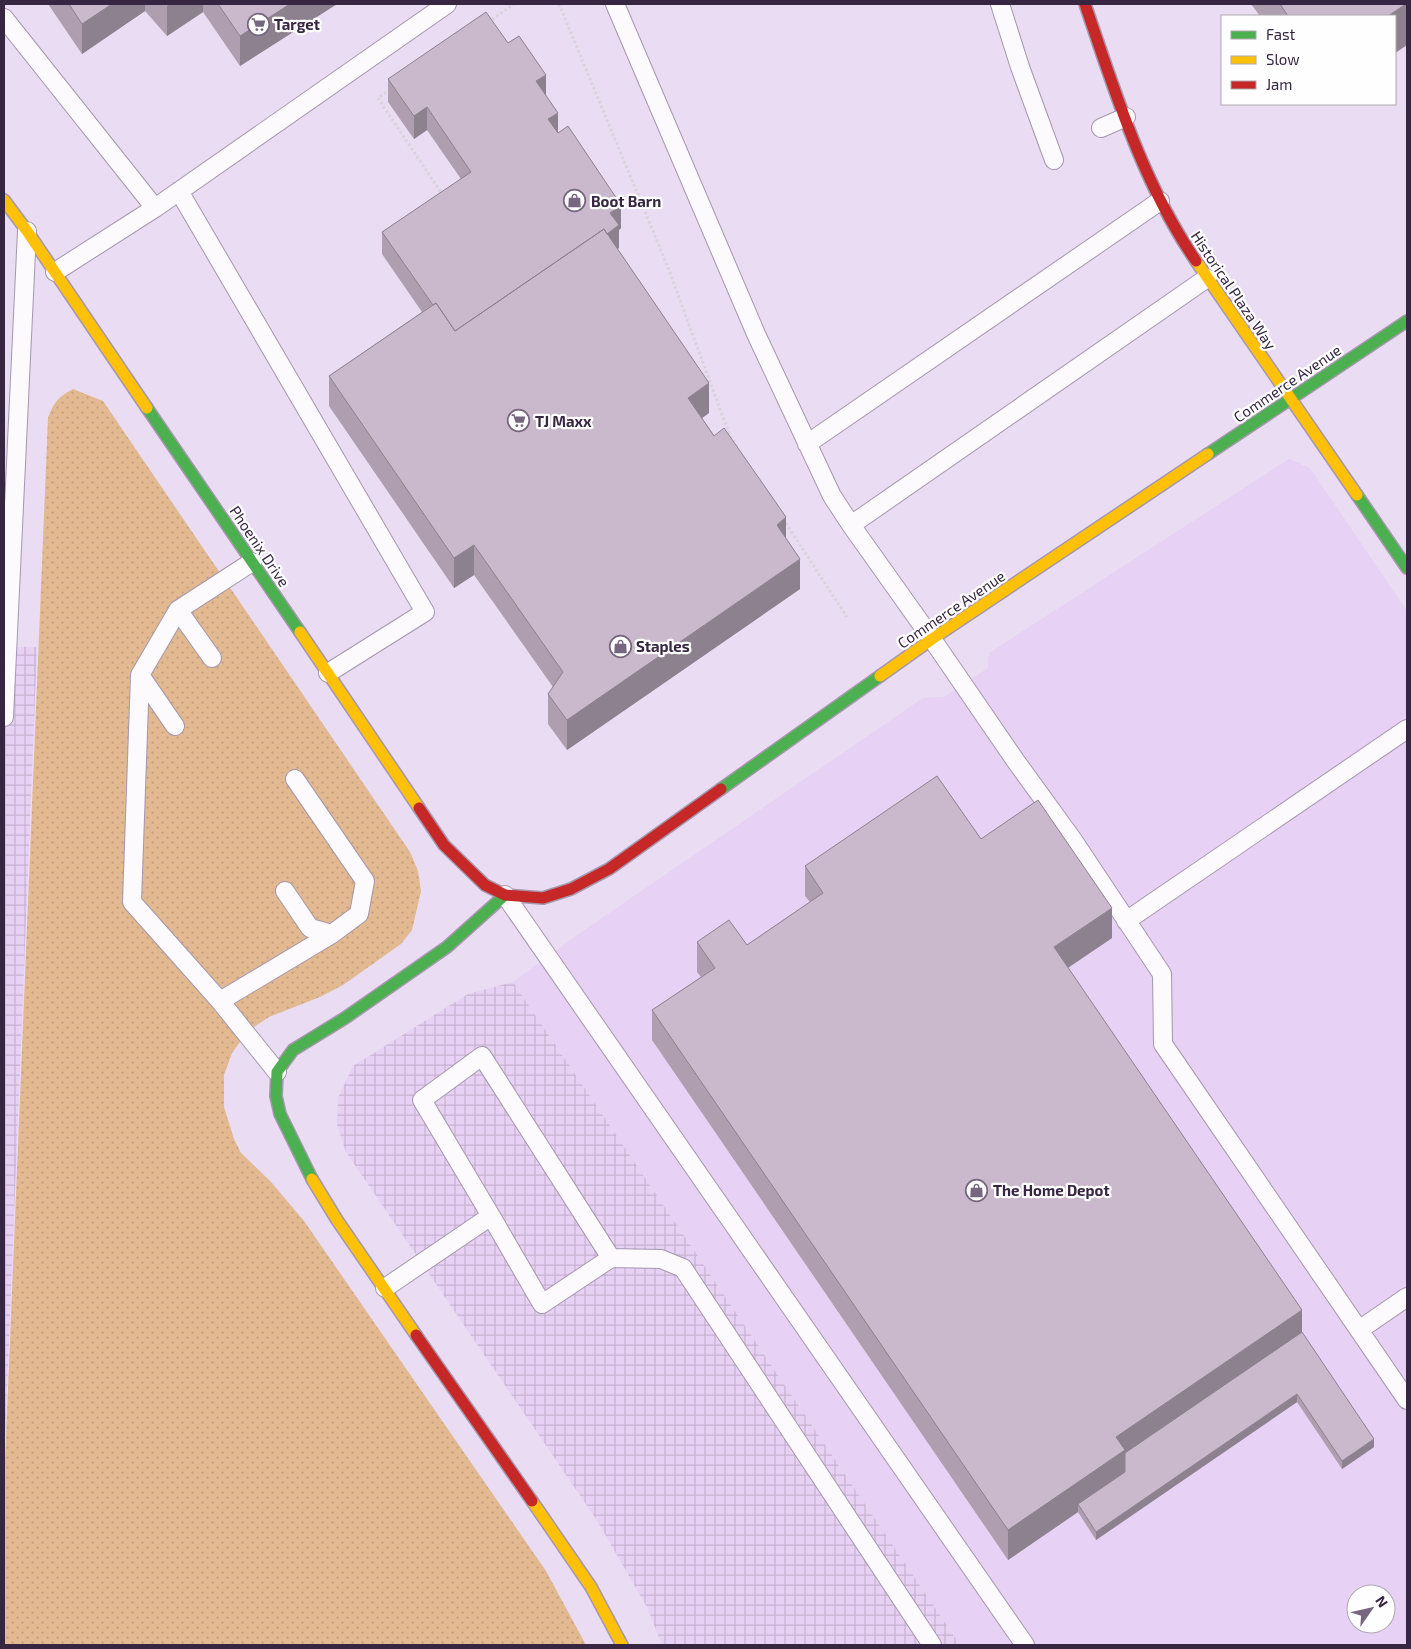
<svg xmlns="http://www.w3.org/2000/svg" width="1411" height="1649" font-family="'Exo 2',sans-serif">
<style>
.built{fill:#e7d1f4;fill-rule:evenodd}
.industrial{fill:url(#industrial-grid)}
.grass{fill:url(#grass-dots)}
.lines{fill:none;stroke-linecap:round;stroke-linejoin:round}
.lane-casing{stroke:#a597ad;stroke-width:20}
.fast-casing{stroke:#a597ad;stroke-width:14}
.slow-casing{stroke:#a597ad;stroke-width:14}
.jam-casing{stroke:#a597ad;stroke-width:14}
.path{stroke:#d9d4db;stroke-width:3;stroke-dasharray:2.5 2.5;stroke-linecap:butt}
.lane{stroke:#fcfafd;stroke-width:18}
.fast{stroke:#4caf50;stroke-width:11}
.slow{stroke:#ffc107;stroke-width:11}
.jam{stroke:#c62828;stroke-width:11}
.wall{fill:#ae9eaf}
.shaded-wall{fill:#8d818f}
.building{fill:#cab8cc;stroke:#8d818f}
.labels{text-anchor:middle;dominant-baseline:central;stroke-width:4.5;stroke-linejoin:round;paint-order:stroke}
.poi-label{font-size:15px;font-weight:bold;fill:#372641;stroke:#fefefe;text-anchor:start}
.street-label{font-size:15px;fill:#372641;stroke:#fefefe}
</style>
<defs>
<pattern id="industrial-grid" width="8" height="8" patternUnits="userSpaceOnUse" patternTransform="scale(1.25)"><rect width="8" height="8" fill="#e7d1f4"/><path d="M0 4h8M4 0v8" fill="none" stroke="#c7b3d2"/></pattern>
<pattern id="grass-dots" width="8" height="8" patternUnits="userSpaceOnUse" patternTransform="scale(1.25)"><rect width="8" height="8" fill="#e2b991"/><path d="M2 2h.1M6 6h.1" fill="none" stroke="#c29f7e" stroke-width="1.8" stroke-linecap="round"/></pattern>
</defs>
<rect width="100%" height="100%" fill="#eadcf2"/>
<path class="built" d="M 1289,459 L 1310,468 L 1407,611 L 1407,1645 L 960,1645 L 513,982 L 580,933 L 923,698 L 944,697 L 988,668 L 989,653 ZM 1356,1594 L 1386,1594 L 1386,1624 L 1356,1624 Z"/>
<path class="industrial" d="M 4,647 L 37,647 L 4,1464 Z
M 513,982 L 960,1645 L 662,1645 L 647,1607 L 596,1519 L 346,1152 L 337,1125 L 338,1098 L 353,1066 L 468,994 Z"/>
<path class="grass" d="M 73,389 L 103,401 L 410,852 L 418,871 L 421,891 L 412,930 L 401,944 L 343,985 L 320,997 L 269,1017 L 248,1031 L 232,1053 L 224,1075 L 224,1107 L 234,1139 L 241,1153 L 271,1182 L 304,1221 L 546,1571 L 586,1645 L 4,1645 L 4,1486 L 48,418 C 54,402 58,397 73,389 Z"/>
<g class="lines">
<defs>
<path id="lane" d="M 615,4 L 756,334 L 832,496 L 851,525 L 932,639 L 1015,760 L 1073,840 L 1162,974 L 1163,1044 L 1407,1400
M 1000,4 L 1020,67 L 1054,160
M 4,18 L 155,208 L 55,272
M 1101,128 L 1126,117
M 179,191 L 425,612 L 328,673
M 155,208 L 447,4
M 807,444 L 1160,201
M 851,525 L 1207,278
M 252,562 L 178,610 L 140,675 L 132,902 L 220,1001 L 277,1072
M 178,610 L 212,658
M 140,675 L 175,726
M 4,717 L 27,231
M 285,891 L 310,928 L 332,934 L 359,914 L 365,881 L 295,779
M 505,895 L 1025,1645
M 1126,921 L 1407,729
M 220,1001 L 332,934
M 491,1216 L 542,1304 L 611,1258 L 661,1259 L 683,1268 L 932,1645
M 385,1288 L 491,1216 L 422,1100 L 482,1056 L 611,1258
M 1359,1330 L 1407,1297"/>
<path id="fast" d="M 147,408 L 300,632
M 1208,454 L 1407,321
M 1357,495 L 1407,568
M 721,789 L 880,676
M 312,1179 L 280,1114 L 276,1096 L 277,1072 L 293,1050 L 345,1018 L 447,947 L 505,895"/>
<path id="slow" d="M 4,200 L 27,231 L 147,408
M 1196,261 L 1357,495
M 300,632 L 419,808
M 880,676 L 932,639 L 1208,454
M 312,1179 L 337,1220 L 416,1335
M 532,1501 L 591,1587 L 622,1645"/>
<path id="jam" d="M 1085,4 C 1115,92 1143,184 1196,261
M 419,808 L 444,845 L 485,885 L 505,895 L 543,898 L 571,889 L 609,869 L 721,789
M 416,1335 L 532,1501"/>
</defs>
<use href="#lane" class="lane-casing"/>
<use href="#fast" class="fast-casing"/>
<use href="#slow" class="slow-casing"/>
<use href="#jam" class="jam-casing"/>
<path class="path" d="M 559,4 L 667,265 L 730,436 L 738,448
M 488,22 L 514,4
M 390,89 L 378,98 L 442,194
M 783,519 L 847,617"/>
<use href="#lane" class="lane"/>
<use href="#fast" class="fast"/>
<use href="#slow" class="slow"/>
<use href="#jam" class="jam"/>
</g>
<path class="wall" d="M 48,4 L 337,4 L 240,66 L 203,12 L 167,36 L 145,11 L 82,54 Z
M 1251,4 L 1407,4 L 1407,45 L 1395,53 L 1395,16 L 1260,16 Z
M 508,43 L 546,95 L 558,132 L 621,228 L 619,230 L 619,248 L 617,249 L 709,413 L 702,418 L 786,538 L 800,589 L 567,750 L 548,724 L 548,694 L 553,687 L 474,575 L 454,588 L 329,406 L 329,376 L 422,312 L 382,254 L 382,232 L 461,179 L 427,130 L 414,139 L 388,102 L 388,79 Z
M 981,839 L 1112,938 L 1068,968 L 1302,1332 L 1374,1447 L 1342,1469 L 1297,1402 L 1096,1540 L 1078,1512 L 1008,1560 L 652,1040 L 652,1010 L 701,977 L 697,972 L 697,942 L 747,945 L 810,902 L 805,896 L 805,866 Z"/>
<path class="shaded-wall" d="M 112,4 L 145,4 L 145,11 L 82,54 L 82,24 Z
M 171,4 L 203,4 L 203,12 L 167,36 L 167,6 Z
M 290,4 L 337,4 L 240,66 L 240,36 Z
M 1406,4 L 1407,4 L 1407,45 L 1395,53 L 1395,16 L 1388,16 Z
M 546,75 L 546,98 L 536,81 Z
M 427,107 L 427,130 L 414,139 L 414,116 Z
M 558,113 L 558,135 L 548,119 Z
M 621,205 L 621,228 L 619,230 L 619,248 L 455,361 L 610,213 Z
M 709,383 L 709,413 L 688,428 L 688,398 Z
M 786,517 L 786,547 L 777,525 Z
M 474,545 L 474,575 L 454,588 L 454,558 Z
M 800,559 L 800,589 L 567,750 L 567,720 Z
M 1112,908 L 1112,938 L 1054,977 L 1054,947 Z
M 1302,1310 L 1302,1340 L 1125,1480 L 1078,1504 L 1078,1512 L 1008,1560 L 1008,1530 L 1116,1437 Z
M 1297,1394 L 1297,1402 L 1096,1540 L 1096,1532 Z
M 1374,1439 L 1374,1447 L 1342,1469 L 1342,1461 Z"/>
<path class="building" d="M 69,4 L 112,4 L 82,24 Z
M 218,4 L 290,4 L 240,36 Z
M 1280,4 L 1406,4 L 1388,16 L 1288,16 Z
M 486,12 L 508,43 L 519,36 L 546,75 L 536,81 L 558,113 L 548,119 L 558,133 L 568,126 L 621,205 L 610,213 L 619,225 L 607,234 L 604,229 L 455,331 L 436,303 L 433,305 L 382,232 L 471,172 L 427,107 L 414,116 L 388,79 Z
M 604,229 L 709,383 L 688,398 L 714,436 L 724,428 L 786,517 L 777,525 L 800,559 L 567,720 L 548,694 L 563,672 L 474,545 L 454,558 L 329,376 L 436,303 L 455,331 Z
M 937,776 L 981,839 L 1038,800 L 1112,908 L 1054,947 L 1302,1310 L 1116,1437 L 1125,1450 L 1008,1530 L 652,1010 L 715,968 L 697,942 L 729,920 L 747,945 L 823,893 L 805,866 Z
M 1302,1332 L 1374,1439 L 1342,1461 L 1297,1394 L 1096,1532 L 1078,1504 L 1125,1472 L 1125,1453 Z"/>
<defs>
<symbol id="supermarket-ring" viewBox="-11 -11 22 22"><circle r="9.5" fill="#fefefe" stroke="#76667f" stroke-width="1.5"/><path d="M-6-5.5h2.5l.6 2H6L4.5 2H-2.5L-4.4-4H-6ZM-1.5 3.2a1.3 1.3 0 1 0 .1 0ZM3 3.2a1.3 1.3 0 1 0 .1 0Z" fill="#76667f"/></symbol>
<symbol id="shop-ring" viewBox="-11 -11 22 22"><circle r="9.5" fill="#fefefe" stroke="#76667f" stroke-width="1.5"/><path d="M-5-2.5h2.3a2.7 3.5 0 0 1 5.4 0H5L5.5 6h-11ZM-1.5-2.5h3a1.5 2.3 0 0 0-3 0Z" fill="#76667f"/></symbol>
</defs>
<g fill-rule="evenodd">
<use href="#supermarket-ring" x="246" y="12" width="25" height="25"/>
<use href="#shop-ring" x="562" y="188" width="25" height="25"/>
<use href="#supermarket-ring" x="506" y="408" width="25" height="25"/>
<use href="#shop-ring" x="608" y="634" width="25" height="25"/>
<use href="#shop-ring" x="964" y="1178" width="25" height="25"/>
</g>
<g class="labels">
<g class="poi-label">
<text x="274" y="24">Target</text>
<text x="591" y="201">Boot Barn</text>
<text x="535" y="421">TJ Maxx</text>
<text x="636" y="646">Staples</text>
<text x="993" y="1190">The Home Depot</text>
</g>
<g class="street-label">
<text transform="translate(1234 290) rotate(56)">Historical Plaza Way</text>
<text transform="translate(1287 383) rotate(-34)">Commerce Avenue</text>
<text transform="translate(260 546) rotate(56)">Phoenix Drive</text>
<text transform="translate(951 609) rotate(-34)">Commerce Avenue</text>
</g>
</g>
<rect width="1411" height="1649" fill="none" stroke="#372641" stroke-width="10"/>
<rect x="1221" y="15" width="175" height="90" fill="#fefefe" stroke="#aea8b2"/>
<rect x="1231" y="31" width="25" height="8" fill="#4caf50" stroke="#aea8b2"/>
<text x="1266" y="40" font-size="15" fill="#372641">Fast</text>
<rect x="1231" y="56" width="25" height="8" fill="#ffc107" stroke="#aea8b2"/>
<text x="1266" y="65" font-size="15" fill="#372641">Slow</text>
<rect x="1231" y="81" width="25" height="8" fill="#c62828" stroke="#aea8b2"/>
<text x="1266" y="90" font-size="15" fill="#372641">Jam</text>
<g transform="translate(1371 1609) rotate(56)"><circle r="24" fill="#fefefe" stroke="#aea8b2"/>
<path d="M0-4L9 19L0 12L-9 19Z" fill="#76667f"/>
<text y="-8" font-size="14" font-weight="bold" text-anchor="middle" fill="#372641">N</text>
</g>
</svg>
